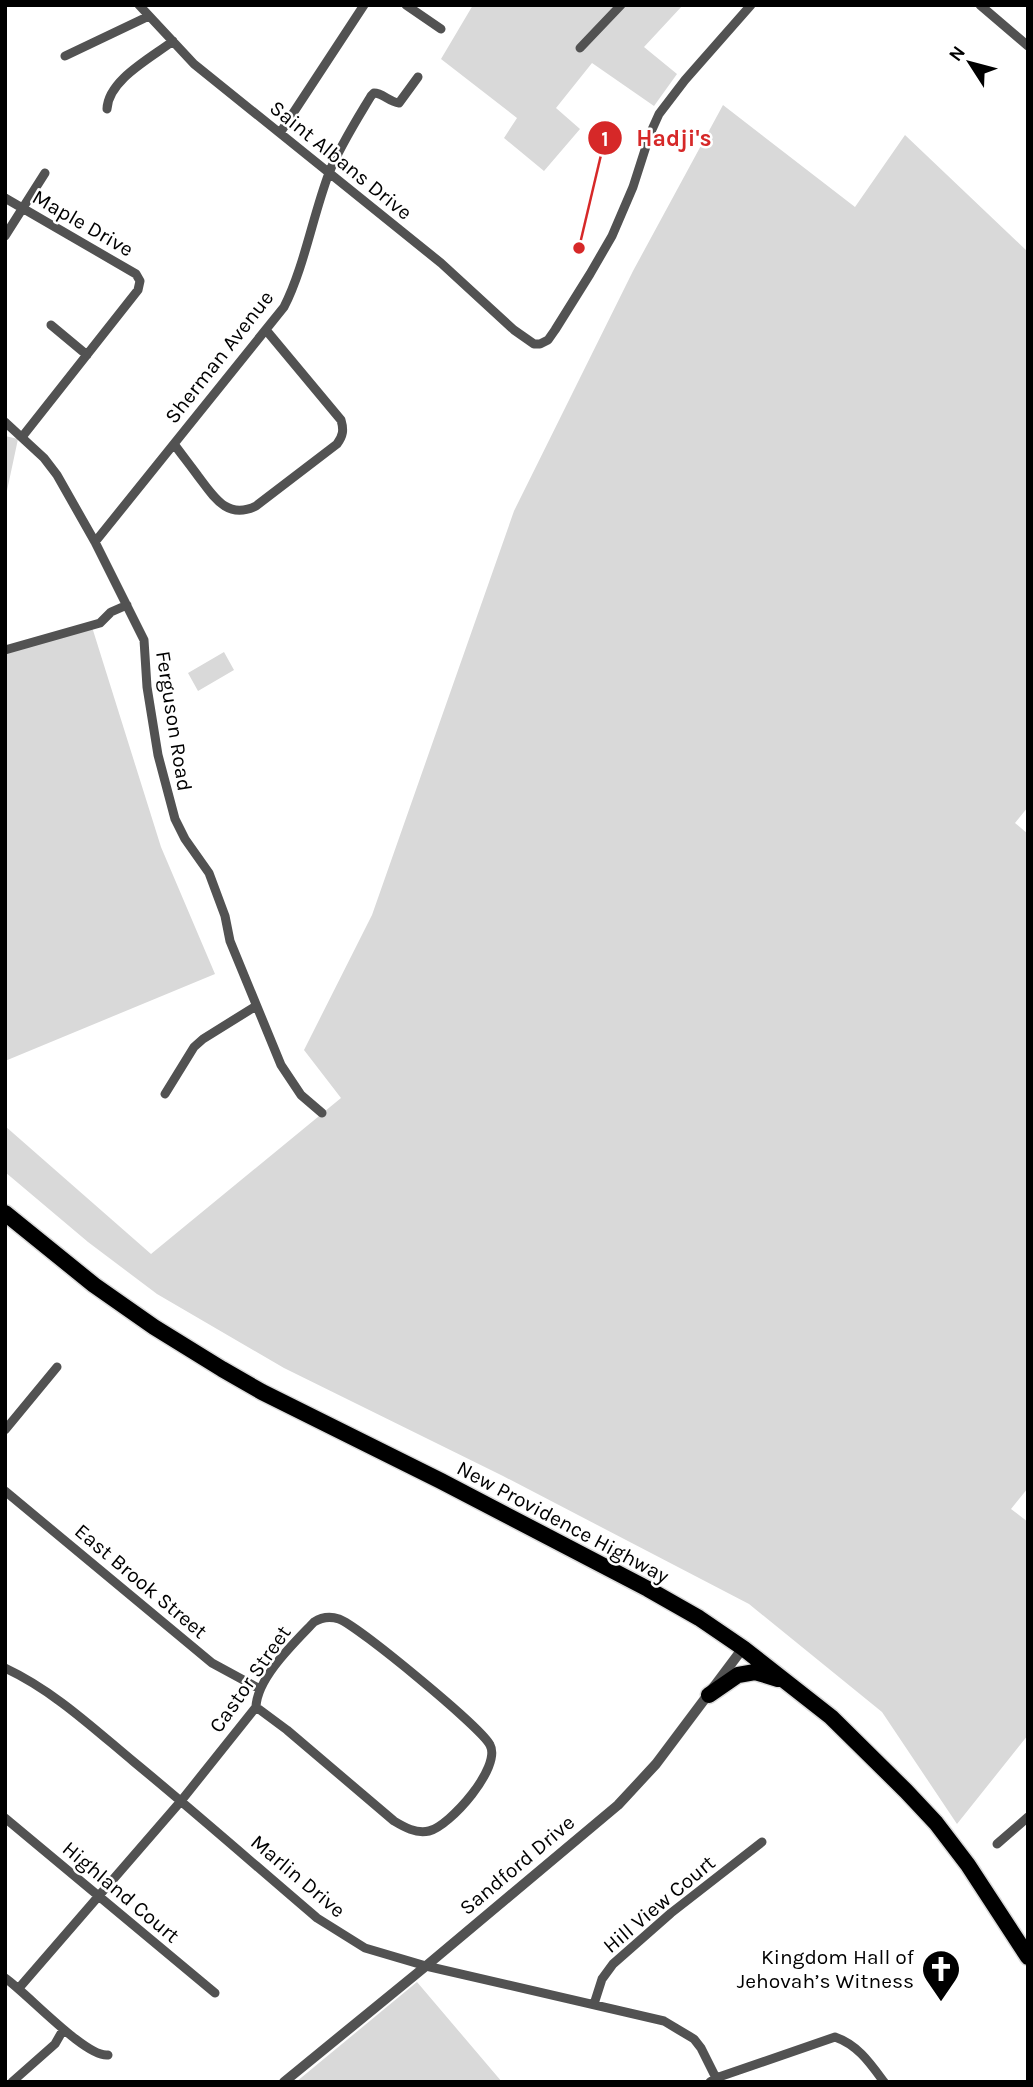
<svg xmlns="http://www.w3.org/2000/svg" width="1033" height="2087" font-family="Karla,sans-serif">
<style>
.green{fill:#d9d9d9}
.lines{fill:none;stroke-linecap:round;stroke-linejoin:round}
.trunk-casing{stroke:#dbdbdb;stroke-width:19}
.minor{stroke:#525252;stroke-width:9}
.tertiary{stroke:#525252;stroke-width:10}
.trunk{stroke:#000;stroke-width:16}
.labels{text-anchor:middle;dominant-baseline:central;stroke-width:5;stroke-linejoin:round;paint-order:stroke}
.street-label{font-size:21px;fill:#000;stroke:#fff}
.poi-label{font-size:21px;fill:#000;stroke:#fff;text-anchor:end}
.leader{fill:none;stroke:#d62828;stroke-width:2.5}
.callout-dot{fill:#d62828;stroke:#fff;stroke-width:2.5}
.mark-label{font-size:21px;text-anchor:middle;font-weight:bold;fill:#fff}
.callout-label{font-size:23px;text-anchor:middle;font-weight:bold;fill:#d62828;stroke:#fff;stroke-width:5;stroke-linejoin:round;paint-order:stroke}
</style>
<rect width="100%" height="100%" fill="#fff"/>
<path class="green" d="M 473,5 L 683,5 L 644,47 L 677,74 L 654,106 L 592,63 L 556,108 L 580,129 L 544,171 L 504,138 L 517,118 L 441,59 Z
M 723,105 L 855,207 L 905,135 L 1028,252 L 1028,807 L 1015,823 L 1028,834 L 1028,1488 L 1011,1509 L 1028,1522 L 1028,1735 L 957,1824 L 882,1712 L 749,1604 L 503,1476 L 284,1368 L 157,1294 L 88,1242 L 5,1172 L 5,1126 L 151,1254 L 341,1098 L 304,1050 L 372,915 L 514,511 L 633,271 Z
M 5,436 L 18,439 L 5,500 Z
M 92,627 L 161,847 L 215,974 L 5,1061 L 5,649 Z
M 224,652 L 234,670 L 198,691 L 188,673 Z
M 417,1982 L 502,2082 L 296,2082 Z"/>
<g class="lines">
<defs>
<path id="trunk" d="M 5,1213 L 94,1285 L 154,1327 L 222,1369 L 262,1392 L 441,1481 L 648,1589 L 699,1618 L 743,1648 L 831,1717 L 906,1791 L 936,1823 L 968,1865 L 1028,1957
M 709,1695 L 738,1675 L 755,1672 L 778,1679"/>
</defs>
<use href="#trunk" class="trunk-casing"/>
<path class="minor" d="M 139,5 L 194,64 L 441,263 L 514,330 L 534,344 L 540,344 L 548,340 L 555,330 L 590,274 L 612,236 L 633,187 L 650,134 L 659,114 L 685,80 L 751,5
M 406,5 L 441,29
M 980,5 L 1028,46
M 580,48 L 621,5
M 65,56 L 149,16
M 107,109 C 108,80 151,58 173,41
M 280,133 L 364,5
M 5,198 L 136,274 L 140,281 L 138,290 L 22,437
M 5,236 L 45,173
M 51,325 L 87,355
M 5,422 L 44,458 L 57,475 L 95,542 L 144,640 L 147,687 L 158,755 L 175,819 L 185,839 L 209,873 L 225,916 L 230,941 L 281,1065 L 301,1095 L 322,1113
M 174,444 C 182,455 190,465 198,476 C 214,497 227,520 256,506 L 337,444 C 343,436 344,430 341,420 L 266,330
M 95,542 L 284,307 C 304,268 313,215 329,173 C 340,146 356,121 371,96 L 374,93 C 383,93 389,102 399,103 L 418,77
M 5,650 L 100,623 L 111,612 L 127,605
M 165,1094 L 194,1047 L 203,1039 L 256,1006
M 5,1430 L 57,1367
M 5,1491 L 212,1663 L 260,1689
M 5,1668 C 54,1691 93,1728 134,1762 C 196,1813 256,1866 317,1918 L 365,1948 L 426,1966 L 664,2021 L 694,2039 L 701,2048 L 716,2078
M 5,1818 L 215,1993
M 997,1844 L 1028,1817
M 5,1978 C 27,1993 86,2058 108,2055
M 19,1988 L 181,1801 L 256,1707 C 257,1678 294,1643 314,1622 C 322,1617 330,1616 339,1619 C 358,1626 482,1728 490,1745 C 502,1767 450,1826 429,1831 C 416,1834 404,1827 394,1821 L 287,1730 L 256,1707
M 594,2004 L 602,1979 L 613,1964 L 671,1913 L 762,1842
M 12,2082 L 55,2044 L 63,2030
M 710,2082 L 716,2078 L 835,2037 C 858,2045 870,2063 884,2082"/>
<path class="tertiary" d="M 284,2082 L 426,1966 L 618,1805 L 656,1764 L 743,1648"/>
<use href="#trunk" class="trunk"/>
</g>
<defs>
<symbol id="church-pin" viewBox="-11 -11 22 30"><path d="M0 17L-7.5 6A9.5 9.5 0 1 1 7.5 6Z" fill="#000" stroke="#fff"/><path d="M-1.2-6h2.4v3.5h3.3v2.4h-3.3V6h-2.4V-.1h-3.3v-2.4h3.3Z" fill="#fff"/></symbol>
</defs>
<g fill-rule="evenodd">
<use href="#church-pin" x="919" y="1947" width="44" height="60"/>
</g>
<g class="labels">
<g class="street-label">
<text transform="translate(341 160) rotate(39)">Saint Albans Drive</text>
<text transform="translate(83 223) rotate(30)">Maple Drive</text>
<text transform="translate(219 357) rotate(-52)">Sherman Avenue</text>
<text transform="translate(174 721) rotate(81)">Ferguson Road</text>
<text transform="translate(563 1522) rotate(28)">New Providence Highway</text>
<text transform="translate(141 1581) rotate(40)">East Brook Street</text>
<text transform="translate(250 1679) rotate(-55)">Castor Street</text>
<text transform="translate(517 1865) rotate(-40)">Sandford Drive</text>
<text transform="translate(298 1876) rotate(40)">Marlin Drive</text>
<text transform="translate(121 1892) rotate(40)">Highland Court</text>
<text transform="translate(659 1904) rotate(-40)">Hill View Court</text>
</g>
<g class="poi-label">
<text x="914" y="1957">Kingdom Hall of<tspan x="914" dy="24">Jehovah’s Witness</tspan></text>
</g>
</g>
<path class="leader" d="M579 248L605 138"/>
<g class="callout-dot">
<circle cx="579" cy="248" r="7"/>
<circle cx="605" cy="138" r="18"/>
</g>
<g class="mark-label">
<text x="605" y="146">1</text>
</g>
<g class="callout-label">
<text x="674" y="146">Hadji's</text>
</g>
<rect width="1033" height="2087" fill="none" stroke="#000000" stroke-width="14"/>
<g transform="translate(970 63) rotate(306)" stroke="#ffffff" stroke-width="5" paint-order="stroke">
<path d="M0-5L12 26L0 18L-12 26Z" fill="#000000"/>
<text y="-10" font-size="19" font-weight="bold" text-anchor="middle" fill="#000000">N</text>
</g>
</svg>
